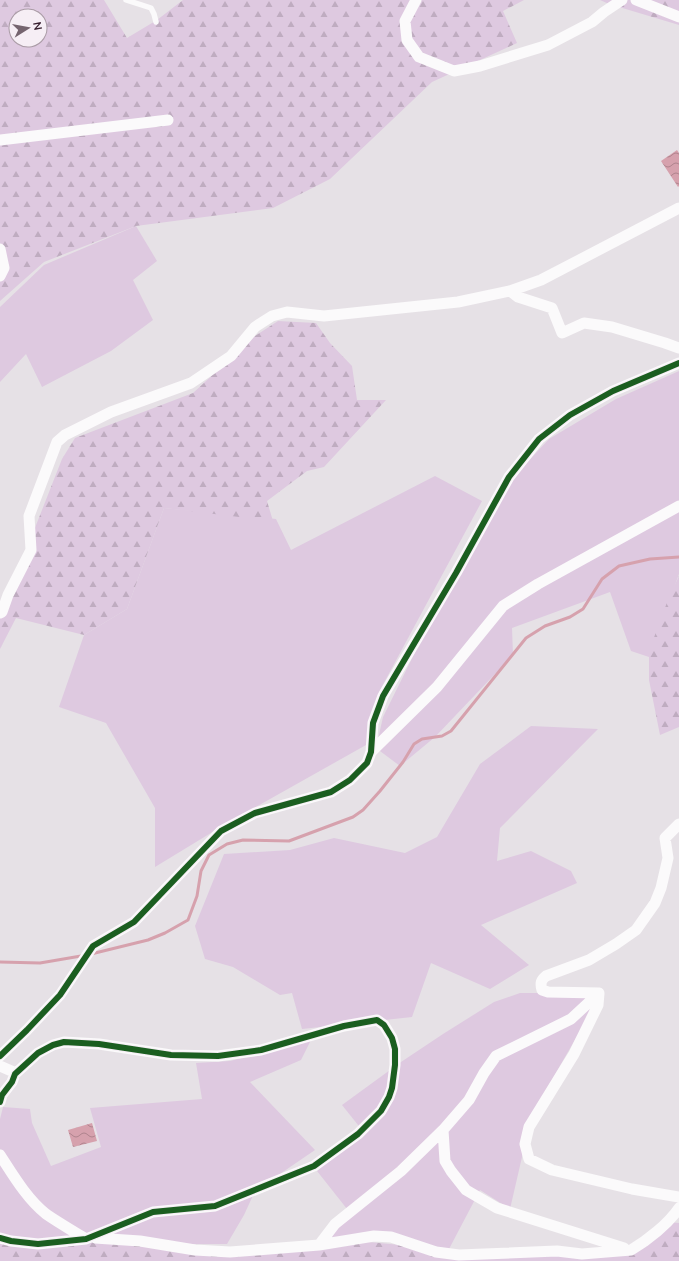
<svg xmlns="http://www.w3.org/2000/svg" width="679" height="1261" font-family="'Nunito Sans',sans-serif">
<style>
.green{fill:#dec9e0}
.forest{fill:url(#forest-firs);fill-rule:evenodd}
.water{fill:url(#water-waves)}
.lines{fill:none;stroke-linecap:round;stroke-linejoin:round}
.stream{stroke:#d6a1ad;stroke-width:3}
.lane{stroke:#fbfafb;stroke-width:5.5}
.street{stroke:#fbfafb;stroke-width:11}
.cycleway-casing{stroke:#f6eef5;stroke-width:8}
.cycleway{stroke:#1b5e20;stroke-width:6}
</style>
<defs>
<pattern id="forest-firs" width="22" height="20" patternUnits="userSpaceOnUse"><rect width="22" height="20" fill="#dec9e0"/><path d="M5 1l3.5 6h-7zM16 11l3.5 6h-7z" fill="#bfacc0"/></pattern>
<pattern id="water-waves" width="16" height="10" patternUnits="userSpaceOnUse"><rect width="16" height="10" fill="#d6a1ad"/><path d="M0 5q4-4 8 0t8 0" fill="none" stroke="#af838d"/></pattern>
</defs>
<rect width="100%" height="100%" fill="#e6e1e6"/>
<path class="green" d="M 136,226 L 157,261 L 133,280 L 153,320 L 111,351 L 42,387 L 26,354 L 0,382 L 0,307 L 44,265 Z
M 679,371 L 679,574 L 649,657 L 631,651 L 610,592 L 512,628 L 513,655 L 435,737 L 400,766 L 376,748 L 383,717 L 489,503 L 549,439 L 616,399 Z
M 435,476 L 482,501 L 379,692 L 366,745 L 224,825 L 155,867 L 155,808 L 106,723 L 59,707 L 84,635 L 127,609 L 164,508 L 276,519 L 291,550 Z
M 531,726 L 598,729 L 500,828 L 497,861 L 531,851 L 571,871 L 577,883 L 481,925 L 529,965 L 490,989 L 431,963 L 412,1017 L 302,1029 L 292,993 L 280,995 L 233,967 L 205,959 L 195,926 L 224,854 L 290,850 L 334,838 L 405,853 L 437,837 L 480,764 Z
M 520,993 L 599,993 L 599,998 L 523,1130 L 522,1157 L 510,1209 L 480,1190 L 449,1249 L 383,1236 L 325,1237 L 351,1214 L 317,1171 L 362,1130 L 342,1105 L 401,1062 L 443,1034 L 494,1002 Z
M 311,1040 L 301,1060 L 250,1082 L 315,1150 L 255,1191 L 244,1215 L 227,1244 C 151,1244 76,1244 0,1236 L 0,1155 L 6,1162 L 0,1149 L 0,1119 L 3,1107 L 30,1109 L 32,1123 L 51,1166 L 101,1147 L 90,1108 L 202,1099 L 196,1063 L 230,1061 Z"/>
<path class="forest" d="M 0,0 L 104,0 L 127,38 L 157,20 L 183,0 L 524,0 L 503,11 L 517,43 L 432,82 L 330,179 L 273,208 L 136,226 L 44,262 L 0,301 ZM 16,16 L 40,16 L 40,40 L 16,40 Z
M 600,0 L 679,0 L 679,25 L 609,4 Z
M 278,321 L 316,323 L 330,343 L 352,366 L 357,400 L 386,400 L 324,467 L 307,471 L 267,501 L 273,521 L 164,508 L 127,609 L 84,635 L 16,618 L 0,649 L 0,617 L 62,459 L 75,438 L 193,393 L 255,336 Z
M 679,576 L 679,727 L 660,735 L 649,680 L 649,651 L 669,597 Z
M 667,1222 L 679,1223 L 679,1261 L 0,1261 L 0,1238 L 12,1244 L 92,1237 L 206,1255 L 346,1240 L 500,1254 L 619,1251 Z"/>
<path class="water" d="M 677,150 L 679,153 L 679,186 L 678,187 L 661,161 Z
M 92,1123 L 97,1141 L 73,1147 L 68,1130 Z"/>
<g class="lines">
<path class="stream" d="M 91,954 L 148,940 L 165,933 L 188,920 L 197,896 L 201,871 L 209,855 L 227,844 L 243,840 L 289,841 L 353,817 L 363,810 L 380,791 L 403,762 L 414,744 L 422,739 L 442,736 L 451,731 L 526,638 L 545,626 L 570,617 L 583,609 L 602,579 L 619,566 L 650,559 L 679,557
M 0,962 L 40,963 L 81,956"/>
<path class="lane" d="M 126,0 L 151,8 L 154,14 L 156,22"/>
<path class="street" d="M 416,0 L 405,21 L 407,40 L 419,57 L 454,71 L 480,66 L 548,45 L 592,22 L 604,12 L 622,0
M 636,0 L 679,17
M 0,140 L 168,120
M 0,249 L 4,268 L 0,276
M 510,291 L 518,297 L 552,308 L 562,333 L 584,323 L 612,327 L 665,343 L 679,348
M 0,613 L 2,612 L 8,595 L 31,550 L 29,516 L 57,442 L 65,435 L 111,412 L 191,383 L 231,356 L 255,327 L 272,316 L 287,312 L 324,316 L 458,302 L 510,291 L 541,280 L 679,208
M 371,752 L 437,687 L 503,606 L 538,584 L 679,506
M 599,993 L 598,1005 L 574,1054 L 529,1127 L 525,1144 L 529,1159 L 552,1170 L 632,1189 L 679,1197
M 599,993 L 548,992 L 542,990 C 540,983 541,980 546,976 L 589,960 L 616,944 L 636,930 L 655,903 L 661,888 L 668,858 L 665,838 L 679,824
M 0,1056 L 27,1030 L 60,995 L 93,946 L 134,922 L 221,831 L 255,813 L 331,792 L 350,780 L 367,763 L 371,752 L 373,723 L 383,696 L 456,573 L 509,477 L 539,439 L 570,415 L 613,391 L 679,363
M 0,1066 L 16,1073
M 0,1102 L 2,1095 L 12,1082 L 15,1074 L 38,1053 L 53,1045 L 64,1042 L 99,1044 L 171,1055 L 218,1056 L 261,1050 L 344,1026 L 377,1020 L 384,1025 L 392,1038 L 395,1049 L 395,1065 L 392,1088 L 389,1097 L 381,1111 L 358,1134 L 314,1166 L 215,1206 L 153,1212 L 86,1239 L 38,1244 L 11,1241 L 0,1238
M 443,1130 L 445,1161 L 451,1171 L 466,1190 L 497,1208 L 624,1248
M 0,1155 C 13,1175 27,1199 46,1214 C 59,1223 73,1231 86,1239
M 95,1238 L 140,1241 L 195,1250 L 230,1252 L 319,1245 L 374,1236 L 391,1237 L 436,1252 L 459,1255 L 557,1251 L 582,1254 L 631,1250 C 648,1240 668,1224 679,1208
M 319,1245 L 335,1224 L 401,1171 L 443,1130 L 469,1100 L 484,1073 L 496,1056 L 571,1019 L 599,993"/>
<defs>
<path id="cycleway" d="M 0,1056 L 27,1030 L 60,995 L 93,946 L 134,922 L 221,831 L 255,813 L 331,792 L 350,780 L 367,763 L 371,752 L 373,723 L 383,696 L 456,573 L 509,477 L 539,439 L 570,415 L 613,391 L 679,363
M 0,1102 L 2,1095 L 12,1082 L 15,1074 L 38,1053 L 53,1045 L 64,1042 L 99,1044 L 171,1055 L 218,1056 L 261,1050 L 344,1026 L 377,1020 L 384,1025 L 392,1038 L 395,1049 L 395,1065 L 392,1088 L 389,1097 L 381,1111 L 358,1134 L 314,1166 L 215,1206 L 153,1212 L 86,1239 L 38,1244 L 11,1241 L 0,1238"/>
</defs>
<use href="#cycleway" class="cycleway-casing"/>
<use href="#cycleway" class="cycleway"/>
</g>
<g transform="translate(28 28) rotate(79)"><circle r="19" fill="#f6eef5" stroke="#aa9ca6"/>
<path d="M0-3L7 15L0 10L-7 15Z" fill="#75646f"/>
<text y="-6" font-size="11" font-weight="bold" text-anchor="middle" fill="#38202f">N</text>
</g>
</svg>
